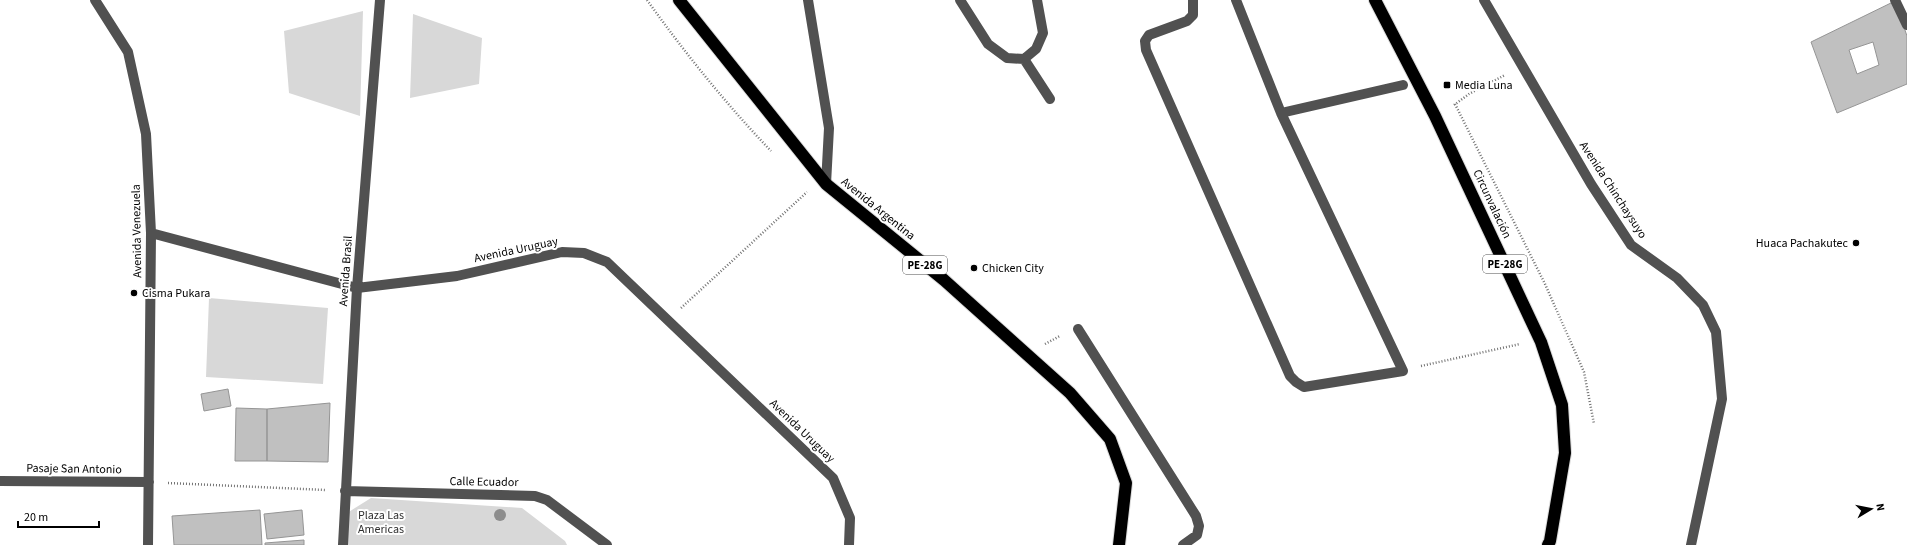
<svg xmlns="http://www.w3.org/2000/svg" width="1907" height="545" font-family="'Source Sans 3',sans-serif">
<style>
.green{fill:#d8d8d8}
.building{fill:#c0c0c0;stroke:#959595;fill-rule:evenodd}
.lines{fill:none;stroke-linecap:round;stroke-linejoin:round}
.highway-casing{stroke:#dbdbdb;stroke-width:14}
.path{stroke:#737373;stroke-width:2.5;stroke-dasharray:1 2;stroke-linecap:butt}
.minor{stroke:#515151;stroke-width:10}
.highway{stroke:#000;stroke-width:12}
.tree{fill:#8d8d8d}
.poi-dot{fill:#000;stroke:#fff;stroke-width:1.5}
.labels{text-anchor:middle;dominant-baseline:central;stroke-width:4;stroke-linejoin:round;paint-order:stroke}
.shield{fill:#fff;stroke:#4c4c4c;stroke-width:1}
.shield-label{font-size:11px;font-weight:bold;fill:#000}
.poi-label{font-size:12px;fill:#000;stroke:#fff;text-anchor:start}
.street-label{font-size:12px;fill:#000;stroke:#fff}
.park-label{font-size:12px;fill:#2f2f2f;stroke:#fff}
</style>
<rect width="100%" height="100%" fill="#fff"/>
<path class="green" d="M 363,11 L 360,116 L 289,93 L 284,31 Z
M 413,14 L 482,38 L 479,84 L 410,98 Z
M 209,298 L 328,308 L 323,384 L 206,377 Z
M 371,498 L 522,508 L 565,541 L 567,545 L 346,545 L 347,513 Z"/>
<path class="building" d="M 1895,1 L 1907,36 L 1907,84 L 1837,113 L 1811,42 ZM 1873,42 L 1879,65 L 1857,74 L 1849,50 Z
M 228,389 L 231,406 L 204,411 L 201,394 Z
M 330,403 L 328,462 L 267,461 L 267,409 Z
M 236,408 L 267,409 L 267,461 L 235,461 Z
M 260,510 L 262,545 L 174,545 L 172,516 Z
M 302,510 L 304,535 L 267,539 L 264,514 Z
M 304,540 L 304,545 L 265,545 L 265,543 Z"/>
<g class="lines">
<defs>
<path id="highway" d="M 679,0 L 826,184 L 944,280 L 1070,393 L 1110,439 L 1126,483 L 1119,545
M 1375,0 L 1435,116 L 1541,342 L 1562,405 L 1565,453 L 1550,541 L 1548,545"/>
</defs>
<use href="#highway" class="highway-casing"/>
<path class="path" d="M 647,0 C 685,53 726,104 771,151
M 1455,104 L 1545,284 L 1584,372 L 1594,424
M 1454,105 L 1469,94 L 1505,75
M 681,308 L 807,192
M 1045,344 L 1060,336
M 1421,366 L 1520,344
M 168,483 L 326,490"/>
<path class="minor" d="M 95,0 L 128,52 L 146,134 L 151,233 L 148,545
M 808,0 L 829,128 L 826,184
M 960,0 L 988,44 L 1007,58 L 1024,59 L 1036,49 L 1043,33 L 1037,0
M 1193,0 L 1193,15 L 1187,21 L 1149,35 L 1145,41 L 1146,50 L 1290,376 L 1296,382 L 1304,387 L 1403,371 L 1281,113 L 1236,0
M 1484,0 L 1591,184 L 1631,245 L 1677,278 L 1703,305 L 1716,332 L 1722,399 L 1691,545
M 1895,0 L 1907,25
M 1024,59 L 1050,99
M 1281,113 L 1403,85
M 151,233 L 357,288 L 457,276 L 562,252 L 584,253 L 607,262 L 833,478 L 850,518 L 849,545
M 1078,329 L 1196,516 L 1199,526 L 1197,535 L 1183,545
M 0,481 L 149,482
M 345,491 L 535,496 L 547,500 L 607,545
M 343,545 L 357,288 L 380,0"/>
<use href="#highway" class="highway"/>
</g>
<circle class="tree" cx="500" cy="515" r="6"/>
<g class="poi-dot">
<rect x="1443" y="81" width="8" height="8" rx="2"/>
<circle cx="1856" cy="243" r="4"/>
<circle cx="974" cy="268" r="4"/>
<circle cx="134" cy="293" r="4"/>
</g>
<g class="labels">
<g class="shield">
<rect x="1483" y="255" width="44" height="18" rx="3"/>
<rect x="903" y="256" width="44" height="18" rx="3"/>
</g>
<g class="shield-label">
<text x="1505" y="264">PE-28G</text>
<text x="925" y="265">PE-28G</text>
</g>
<g class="poi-label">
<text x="1455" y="85">Media Luna</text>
<text x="1848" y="243" text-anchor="end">Huaca Pachakutec</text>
<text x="982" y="268">Chicken City</text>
<text x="142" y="293">Cisma Pukara</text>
</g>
<g class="street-label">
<text transform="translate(1613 190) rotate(57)">Avenida Chinchaysuyo</text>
<text transform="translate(1492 204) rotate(65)">Circunvalación</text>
<text transform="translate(878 209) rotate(39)">Avenida Argentina</text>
<text transform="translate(137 231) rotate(-91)">Avenida Venezuela</text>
<text transform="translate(516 250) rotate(-12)">Avenida Uruguay</text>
<text transform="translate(346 271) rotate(-86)">Avenida Brasil</text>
<text transform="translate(802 431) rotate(44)">Avenida Uruguay</text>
<text transform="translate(74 469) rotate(1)">Pasaje San Antonio</text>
<text transform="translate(484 482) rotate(1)">Calle Ecuador</text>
</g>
<g class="park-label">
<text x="381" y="515">Plaza Las<tspan x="381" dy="14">Americas</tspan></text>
</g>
</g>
<g transform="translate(1871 509) rotate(80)" stroke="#ffffff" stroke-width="3" paint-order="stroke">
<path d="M0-3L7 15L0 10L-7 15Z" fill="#000000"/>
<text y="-6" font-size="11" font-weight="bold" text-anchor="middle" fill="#000000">N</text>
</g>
<path d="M18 521v6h81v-6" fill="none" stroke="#000000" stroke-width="2"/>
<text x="24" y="521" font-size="12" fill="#000000" stroke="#ffffff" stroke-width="3" paint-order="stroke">20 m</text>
</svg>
